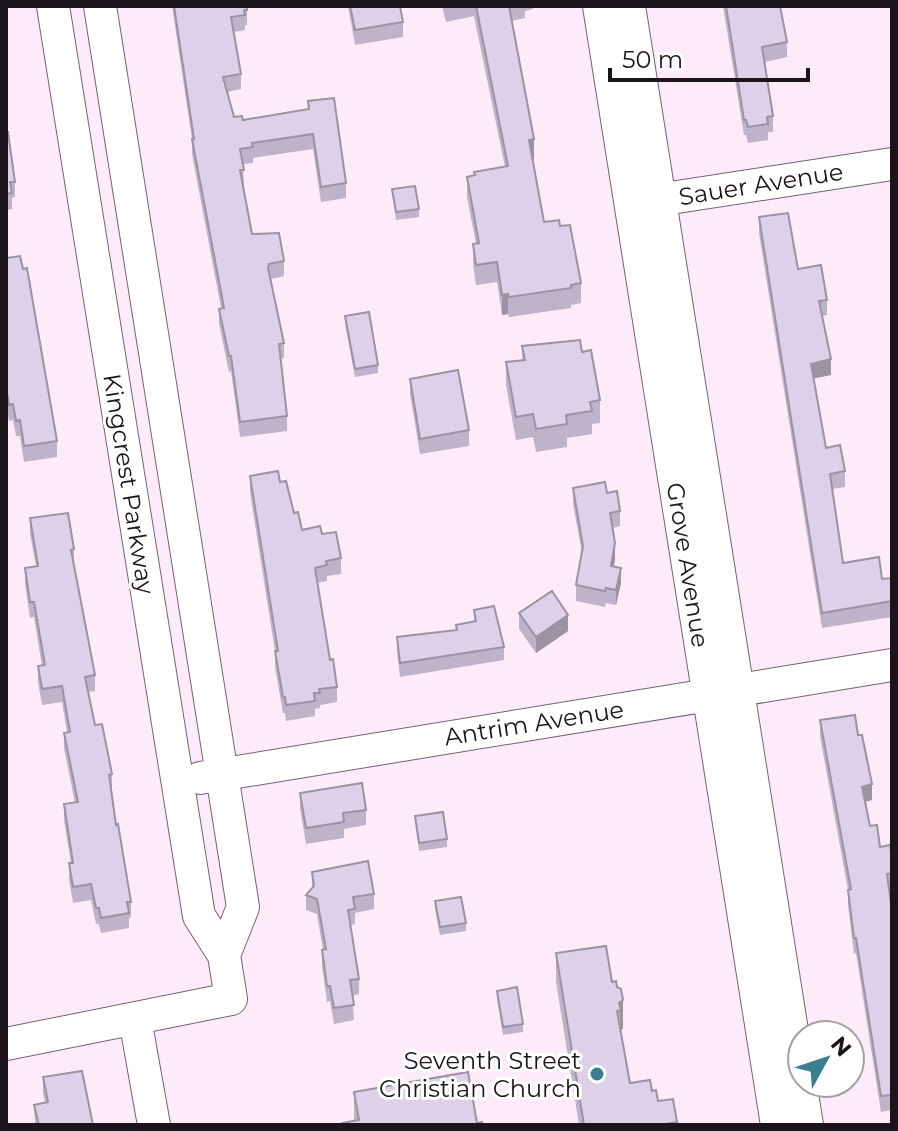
<svg xmlns="http://www.w3.org/2000/svg" width="898" height="1131" font-family="Montserrat,sans-serif">
<style>
.lines{fill:none;stroke-linecap:round;stroke-linejoin:round}
.minor-casing{stroke:#766272;stroke-width:34}
.minor{stroke:#fff;stroke-width:32}
.wall{fill:#beb3c8}
.shaded-wall{fill:#9b92a2}
.building{fill:#ddd0e8;stroke:#9b92a2;stroke-width:2}
.poi-dot{fill:#3c7d90;stroke:#fff;stroke-width:3}
.labels{text-anchor:middle;dominant-baseline:central;stroke-width:6;stroke-linejoin:round;paint-order:stroke}
.street-label{font-size:24px;fill:#1c141b;stroke:#fff}
.poi-label{font-size:24px;fill:#1c141b;stroke:#fff;text-anchor:end}
</style>
<rect width="100%" height="100%" fill="#fdebfa"/>
<g class="lines">
<defs>
<path id="minor" d="M 100,6 L 243,907 L 224,955
M 599,6 L 777,1125
M 629,6 L 807,1125
M 638,203 L 892,164
M 200,778 L 892,665
M 135,1019 L 154,1125
M 6,1044 L 231,999 L 224,955 L 199,916 L 53,6"/>
</defs>
<use href="#minor" class="minor-casing"/>
<use href="#minor" class="minor"/>
</g>
<path class="wall" d="M 172,6 L 247,6 L 247,25 L 245,25 L 245,30 L 234,32 L 241,74 L 241,89 L 227,92 L 234,117 L 243,120 L 308,109 L 308,101 L 346,183 L 346,198 L 321,202 L 313,149 L 253,158 L 253,163 L 243,164 L 244,185 L 242,185 L 252,234 L 284,261 L 284,276 L 271,279 L 284,343 L 284,358 L 281,359 L 287,416 L 287,431 L 240,437 L 231,371 L 229,372 L 219,324 L 219,309 L 221,308 L 192,154 L 192,139 Z
M 348,6 L 400,6 L 403,22 L 403,37 L 355,45 Z
M 442,6 L 533,6 L 533,9 L 525,11 L 525,18 L 511,21 L 534,159 L 533,159 L 544,222 L 560,226 L 581,283 L 581,303 L 571,305 L 571,308 L 509,317 L 508,314 L 502,315 L 497,282 L 476,285 L 473,264 L 473,244 L 476,244 L 467,197 L 467,177 L 505,167 L 474,16 L 446,22 Z
M 723,6 L 780,6 L 787,42 L 787,57 L 765,62 L 773,116 L 773,132 L 768,132 L 768,140 L 748,143 L 746,135 L 744,135 Z
M 6,132 L 15,182 L 15,197 L 12,198 L 12,209 L 6,210 Z
M 392,189 L 419,209 L 419,217 L 396,220 Z
M 759,217 L 798,269 L 827,300 L 827,315 L 822,316 L 831,375 L 814,378 L 826,448 L 845,471 L 845,487 L 832,489 L 843,563 L 882,579 L 892,578 L 892,617 L 822,628 L 759,233 Z
M 6,258 L 57,441 L 57,457 L 24,462 L 20,436 L 16,436 L 13,420 L 9,421 L 6,403 Z
M 345,316 L 378,365 L 378,373 L 355,377 L 345,324 Z
M 522,346 L 582,352 L 600,400 L 600,423 L 592,424 L 592,434 L 567,438 L 567,447 L 536,452 L 533,437 L 516,440 L 506,385 L 506,362 L 522,360 Z
M 410,379 L 469,430 L 469,446 L 420,454 L 410,394 Z
M 250,476 L 280,482 L 302,530 L 322,534 L 341,558 L 341,574 L 327,576 L 327,581 L 317,583 L 330,660 L 337,687 L 337,702 L 320,705 L 320,708 L 315,709 L 315,716 L 286,721 L 285,713 L 283,713 L 275,667 L 275,651 L 250,492 Z
M 573,488 L 607,493 L 620,511 L 620,526 L 613,528 L 615,559 L 614,566 L 621,583 L 616,605 L 606,603 L 605,607 L 576,601 L 576,585 L 582,553 L 573,504 Z
M 30,518 L 74,549 L 74,565 L 95,675 L 95,691 L 88,692 L 95,725 L 112,774 L 112,790 L 116,825 L 131,902 L 131,917 L 129,918 L 129,928 L 101,933 L 99,924 L 96,924 L 91,900 L 73,903 L 69,879 L 69,863 L 71,863 L 64,820 L 64,804 L 75,803 L 64,748 L 64,733 L 67,732 L 62,702 L 42,705 L 38,682 L 38,666 L 42,666 L 34,617 L 30,618 L 25,584 L 25,568 L 36,566 L 30,534 Z
M 474,610 L 504,647 L 504,660 L 400,677 L 397,651 L 397,637 L 456,630 L 456,625 L 474,621 Z
M 519,613 L 568,631 L 536,653 L 519,629 Z
M 820,720 L 858,735 L 872,800 L 865,802 L 870,826 L 880,847 L 892,858 L 892,889 L 889,889 L 892,911 L 892,1118 L 891,1110 L 881,1112 L 856,953 L 854,954 L 848,905 L 848,890 L 820,736 Z
M 300,793 L 366,810 L 366,825 L 344,829 L 344,838 L 306,844 L 300,808 Z
M 415,816 L 447,839 L 447,847 L 419,851 Z
M 312,872 L 374,894 L 374,909 L 355,913 L 355,924 L 351,925 L 359,979 L 359,994 L 352,996 L 354,1020 L 334,1024 L 330,1001 L 327,1002 L 322,966 L 322,950 L 323,950 L 317,914 L 306,910 L 306,895 L 312,889 Z
M 435,901 L 466,923 L 466,931 L 440,935 L 435,909 Z
M 556,953 L 612,982 L 621,989 L 623,1028 L 621,1031 L 630,1083 L 652,1091 L 658,1101 L 677,1122 L 677,1125 L 579,1125 L 556,982 Z
M 497,991 L 523,1024 L 523,1032 L 503,1035 L 497,999 Z
M 43,1077 L 93,1125 L 35,1125 L 34,1105 L 45,1103 L 43,1093 Z
M 354,1092 L 477,1123 L 354,1121 Z"/>
<path class="shaded-wall" d="M 534,139 L 534,159 L 529,160 L 529,140 Z
M 508,294 L 508,314 L 502,315 L 502,295 Z
M 831,359 L 831,375 L 811,379 L 811,364 Z
M 615,543 L 615,559 L 611,582 L 611,566 Z
M 621,568 L 621,583 L 616,605 L 616,590 Z
M 568,615 L 568,631 L 536,653 L 536,637 Z
M 872,784 L 872,800 L 862,802 L 862,787 Z
M 623,1000 L 623,1028 L 621,1030 L 619,1003 Z"/>
<path class="building" d="M 174,6 L 247,6 L 247,10 L 244,10 L 245,15 L 231,17 L 241,74 L 223,77 L 234,117 L 242,116 L 243,120 L 309,109 L 308,101 L 334,98 L 346,183 L 321,187 L 313,134 L 252,143 L 253,147 L 240,149 L 244,170 L 240,170 L 252,234 L 279,233 L 284,261 L 269,264 L 268,268 L 284,343 L 279,344 L 287,416 L 240,422 L 231,356 L 229,356 L 219,309 L 224,308 L 192,139 L 194,139 Z
M 350,6 L 400,6 L 403,22 L 355,30 Z
M 476,6 L 509,6 L 534,139 L 529,140 L 544,222 L 559,220 L 560,226 L 570,225 L 581,283 L 571,285 L 571,288 L 509,297 L 508,294 L 502,295 L 497,262 L 476,265 L 473,244 L 479,243 L 467,177 L 475,175 L 474,172 L 508,166 Z
M 726,6 L 780,6 L 787,42 L 762,47 L 773,116 L 767,117 L 768,124 L 748,127 L 746,120 L 744,120 Z
M 6,132 L 8,132 L 15,182 L 10,182 L 12,193 L 6,194 Z
M 415,186 L 419,209 L 396,212 L 392,189 Z
M 788,213 L 798,269 L 821,265 L 827,300 L 819,301 L 831,359 L 811,364 L 826,448 L 840,445 L 845,471 L 830,474 L 843,563 L 879,557 L 882,579 L 892,578 L 892,601 L 822,613 L 759,217 Z
M 20,256 L 23,269 L 27,268 L 57,441 L 24,446 L 20,420 L 16,421 L 13,404 L 9,405 L 6,387 L 6,258 Z
M 369,312 L 378,365 L 355,369 L 345,316 Z
M 580,340 L 582,352 L 591,350 L 600,400 L 590,402 L 592,411 L 566,415 L 567,424 L 536,429 L 533,414 L 516,417 L 506,362 L 525,360 L 522,346 Z
M 458,370 L 469,430 L 420,439 L 410,379 Z
M 278,471 L 280,482 L 286,481 L 294,513 L 298,512 L 302,530 L 320,526 L 322,534 L 336,532 L 341,558 L 326,561 L 327,565 L 315,568 L 330,660 L 333,659 L 337,687 L 319,689 L 320,693 L 314,693 L 315,701 L 286,705 L 285,697 L 283,697 L 275,651 L 278,651 L 250,476 Z
M 605,482 L 607,493 L 617,491 L 620,511 L 610,513 L 615,543 L 611,566 L 621,568 L 616,590 L 606,588 L 605,591 L 576,585 L 583,546 L 573,488 Z
M 68,513 L 74,549 L 71,550 L 95,675 L 85,677 L 95,725 L 102,724 L 112,774 L 109,775 L 116,825 L 118,824 L 131,902 L 127,902 L 129,913 L 101,918 L 99,908 L 96,908 L 91,884 L 73,887 L 69,863 L 73,863 L 64,804 L 78,802 L 64,733 L 70,732 L 62,686 L 42,689 L 38,666 L 45,665 L 34,602 L 30,602 L 25,568 L 38,566 L 30,518 Z
M 552,591 L 568,615 L 536,637 L 519,613 Z
M 494,606 L 504,647 L 400,663 L 397,637 L 457,630 L 456,625 L 476,621 L 474,610 Z
M 855,715 L 858,735 L 862,735 L 872,784 L 862,787 L 870,826 L 877,825 L 880,847 L 890,845 L 892,858 L 892,873 L 887,874 L 892,911 L 892,1103 L 891,1095 L 881,1096 L 856,938 L 854,938 L 848,890 L 851,889 L 820,720 Z
M 362,783 L 366,810 L 343,813 L 344,822 L 306,828 L 300,793 Z
M 443,812 L 447,839 L 419,843 L 415,816 Z
M 368,861 L 374,894 L 353,897 L 355,909 L 348,910 L 359,979 L 350,980 L 354,1005 L 334,1008 L 330,986 L 327,986 L 322,950 L 326,949 L 317,899 L 306,895 L 314,886 L 312,872 Z
M 461,897 L 466,923 L 440,927 L 435,901 Z
M 606,946 L 612,982 L 616,981 L 617,987 L 621,989 L 623,1000 L 619,1003 L 621,1010 L 617,1011 L 630,1083 L 650,1080 L 652,1091 L 656,1090 L 658,1101 L 673,1099 L 677,1122 L 660,1125 L 584,1125 L 556,953 Z
M 517,987 L 523,1024 L 503,1027 L 497,991 Z
M 82,1071 L 93,1125 L 39,1125 L 34,1105 L 48,1102 L 43,1077 Z
M 468,1072 L 477,1123 L 482,1122 L 483,1125 L 342,1125 L 342,1123 L 359,1120 L 354,1092 Z"/>
<circle class="poi-dot" cx="597" cy="1074" r="8"/>
<g class="labels">
<g class="street-label">
<text transform="translate(761 184) rotate(-9)">Sauer Avenue</text>
<text transform="translate(129 484) rotate(81)">Kingcrest Parkway</text>
<text transform="translate(688 565) rotate(81)">Grove Avenue</text>
<text transform="translate(534 723) rotate(-9)">Antrim Avenue</text>
</g>
<g class="poi-label">
<text x="581" y="1060">Seventh Street<tspan x="581" dy="28">Christian Church</tspan></text>
</g>
</g>
<rect width="898" height="1131" fill="none" stroke="#1c141b" stroke-width="16"/>
<g transform="translate(826 1059) rotate(50)"><circle r="38" fill="#ffffff" stroke="#a4a1a4" stroke-width="2"/>
<path d="M0-6L14 30L0 20L-14 30Z" fill="#3c7d90"/>
<text y="-12" font-size="22" font-weight="bold" text-anchor="middle" fill="#1c141b">N</text>
</g>
<path d="M610 68v12h198v-12" fill="none" stroke="#1c141b" stroke-width="4"/>
<text x="622" y="68" font-size="24" fill="#1c141b" stroke="#ffffff" stroke-width="6" paint-order="stroke">50 m</text>
</svg>
